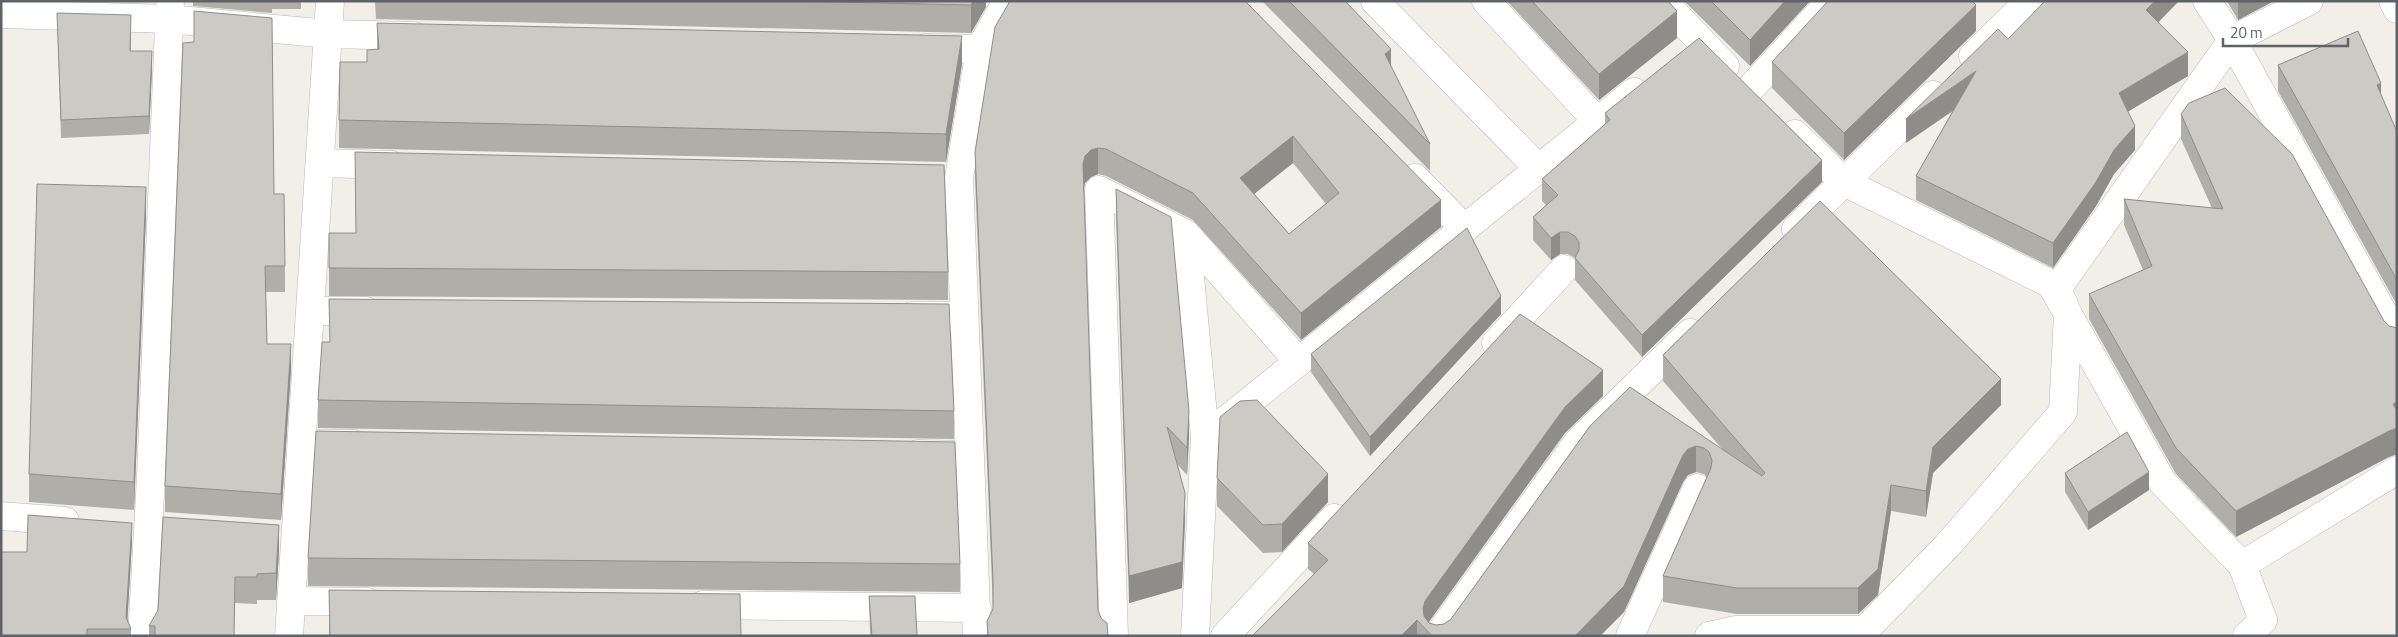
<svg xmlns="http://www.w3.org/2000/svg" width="2398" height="637" font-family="'Titillium Web',sans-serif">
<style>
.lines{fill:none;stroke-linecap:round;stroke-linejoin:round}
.street-casing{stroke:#b5b8bc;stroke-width:29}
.street{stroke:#fff;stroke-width:28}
.wall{fill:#afaea9;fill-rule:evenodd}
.shaded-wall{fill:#8f8d8a}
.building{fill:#cccac5;stroke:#8f8d8a;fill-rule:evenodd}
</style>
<rect width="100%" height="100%" fill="#f1efe8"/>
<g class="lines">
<defs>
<path id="street" d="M 1375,1 L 1539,169
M 1486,1 L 1597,121
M 2207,1 L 2232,40 L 2397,338
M 2393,1 L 2397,9
M 1674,13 L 1725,66
M 1,14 L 169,19 L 329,34 L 414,36
M 925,48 L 980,49
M 1973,56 L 2029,1
M 1749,90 L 1831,1
M 1795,134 L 1844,182 L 2051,284 L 2163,483 L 2242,565
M 320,163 L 391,165
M 1415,178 L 1464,228
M 1796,229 L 1933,95
M 1186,234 L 1205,437 L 1195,636
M 310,311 L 366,311
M 912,316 L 963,316
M 1496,343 L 1564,269
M 1205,437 L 1634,92
M 302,443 L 353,444
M 918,454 L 970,455
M 1,516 L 65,521
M 291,601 L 367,602
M 703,605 L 977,608
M 142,636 L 151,477 L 170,1
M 289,636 L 330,1
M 977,636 L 959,178 L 980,49 L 1007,1
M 1114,636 L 1099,190 L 1186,234 L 1299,362
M 1225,636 L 1334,518
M 1438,636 L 1578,442 L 1690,333
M 1630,636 L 1697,488
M 1709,636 L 1736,630 L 1865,630 L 1947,546 L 2063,412 L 2068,314 L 2057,289 L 2232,40 L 2309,1
M 2247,636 L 2263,620 L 2242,565 L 2397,470"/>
</defs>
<use href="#street" class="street-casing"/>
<use href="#street" class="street"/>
</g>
<path class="wall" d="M 100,1 L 133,1 L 133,2 Z
M 193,1 L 301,1 L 301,9 L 272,9 L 272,13 L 193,6 Z
M 375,1 L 986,1 L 986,7 L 971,33 L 376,19 Z
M 1245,1 L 1441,227 L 1301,340 L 1193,220 L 1106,176 L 1098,174 L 1091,177 L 1085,183 L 1084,187 L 1098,610 L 987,636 L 987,621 L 993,608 L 975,179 L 975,152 ZM 1293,163 L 1326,204 L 1289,234 L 1254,194 Z
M 1262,1 L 1345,1 L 1391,68 L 1430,144 L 1430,171 Z
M 1507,1 L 1668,1 L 1677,38 L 1599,100 Z
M 1684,1 L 1810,1 L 1750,66 Z
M 2227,1 L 2274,1 L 2238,20 Z
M 57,13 L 131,34 L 130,51 L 152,69 L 149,134 L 61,138 Z
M 2158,22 L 2188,76 L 2128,111 L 2135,150 L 2114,174 L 2096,206 L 2053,268 L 1916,200 L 1916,176 L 1953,110 L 1906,143 L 2008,39 Z
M 377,23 L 962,64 L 946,162 L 339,148 L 339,120 L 367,62 L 377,49 Z
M 1976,31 L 1844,160 L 1772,88 L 1772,62 Z
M 2278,65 L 2381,95 L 2397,132 L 2397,305 L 2278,91 Z
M 1605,113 L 1822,182 L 1642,357 L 1575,280 L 1575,258 L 1568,254 L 1560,254 L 1551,260 L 1533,240 L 1533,217 L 1546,205 L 1542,201 L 1542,179 L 1605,124 Z
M 2181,114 L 2389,326 L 2397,328 L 2397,454 L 2389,457 L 2236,537 L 2176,474 L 2089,319 L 2089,294 L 2143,270 L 2124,225 L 2124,199 L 2212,208 L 2181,139 Z
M 355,152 L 948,272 L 948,300 L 329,296 L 329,233 L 356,233 Z
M 1116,189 L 1189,437 L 1187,475 L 1177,464 L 1185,520 L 1182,588 L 1129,603 L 1116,216 Z
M 274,194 L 285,266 L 285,292 L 266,292 L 267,344 L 291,370 L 281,520 L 165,512 L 165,486 Z
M 146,215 L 134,510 L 29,502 L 29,474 Z
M 329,299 L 954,411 L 954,439 L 318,428 L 318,400 L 330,342 Z
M 1501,314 L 1370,456 L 1311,372 L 1311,354 Z
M 1663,355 L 2001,405 L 1933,473 L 1926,517 L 1891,511 L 1878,595 L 1858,614 L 1737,614 L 1663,602 L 1663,576 L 1707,477 L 1704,474 L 1696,472 L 1688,475 L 1683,482 L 1624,612 L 1600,636 L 1252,636 L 1314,574 L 1308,569 L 1308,543 L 1603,396 L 1565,433 L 1429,622 L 1429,623 L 1436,625 L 1444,624 L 1451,619 L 1590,426 L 1723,450 L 1663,381 Z
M 2065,473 L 2149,490 L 2088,530 L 2065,492 Z
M 1217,478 L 1328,502 L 1282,552 L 1263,553 L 1217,506 Z
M 132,541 L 127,619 L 131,629 L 131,636 L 1,636 L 27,552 Z
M 279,551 L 276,600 L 257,600 L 257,604 L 235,603 L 234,636 L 149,636 L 149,626 Z
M 308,558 L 960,564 L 960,592 L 308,586 Z
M 329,590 L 741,636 L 329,636 Z
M 869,596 L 917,636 L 870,636 Z"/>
<path class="shaded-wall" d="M 973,1 L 986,1 L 986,7 L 971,33 L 971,5 Z
M 1785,1 L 1810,1 L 1750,66 L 1750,40 Z
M 2155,1 L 2179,1 L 2146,35 L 2146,10 Z
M 2238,1 L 2274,1 L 2238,20 Z
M 1976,5 L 1976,31 L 1844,160 L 1844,133 Z
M 1677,11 L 1677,38 L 1599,100 L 1599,74 Z
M 131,15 L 131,34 L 130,69 L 130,51 Z
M 962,36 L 962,64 L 946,162 L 946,134 Z
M 1391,49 L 1391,76 L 1385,54 Z
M 152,51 L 152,69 L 149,134 L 149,116 Z
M 2188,52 L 2188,76 L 2119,117 L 2119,93 Z
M 1976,71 L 1976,95 L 1906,143 L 1906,119 Z
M 2381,83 L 2381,109 L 2377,85 Z
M 2135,126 L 2135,150 L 2114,174 L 2096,206 L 2053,268 L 2053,243 L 2114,150 Z
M 1293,136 L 1293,163 L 1240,205 L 1240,178 Z
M 1098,148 L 1098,174 L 1091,177 L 1085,183 L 1083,191 L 1083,164 L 1085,156 L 1091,150 Z
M 1822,160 L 1822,182 L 1642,357 L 1642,335 Z
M 146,187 L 146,215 L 134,510 L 134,482 Z
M 1441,200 L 1441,227 L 1301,340 L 1301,313 Z
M 1560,232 L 1560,254 L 1551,260 L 1551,238 Z
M 1501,296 L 1501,314 L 1370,456 L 1370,437 Z
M 291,344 L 291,370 L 281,520 L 281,494 Z
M 1603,370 L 1603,396 L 1565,433 L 1425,627 L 1423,608 L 1425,601 L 1565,407 Z
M 2001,379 L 2001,405 L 1933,473 L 1926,517 L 1926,491 L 1933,447 Z
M 2397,402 L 2397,428 L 2393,404 Z
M 1189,411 L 1189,437 L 1187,475 L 1187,448 Z
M 2397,428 L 2397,454 L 2389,457 L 2236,537 L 2236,511 L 2389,431 Z
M 1696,446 L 1696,472 L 1688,475 L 1683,482 L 1624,612 L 1600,636 L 1575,636 L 1683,455 L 1688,449 Z
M 2149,472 L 2149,490 L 2088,530 L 2088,512 Z
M 1328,474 L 1328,502 L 1282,552 L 1282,524 Z
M 1891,485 L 1891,511 L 1878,595 L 1858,614 L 1858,588 Z
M 1185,493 L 1185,520 L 1182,588 L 1129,603 L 1129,576 Z
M 132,523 L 132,541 L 127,629 L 126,617 Z
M 279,525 L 279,551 L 276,600 L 276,573 Z
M 1417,620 L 1417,636 L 1401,636 Z"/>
<path class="building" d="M 790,1 L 973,1 L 971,5 Z
M 1010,1 L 1245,1 L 1441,200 L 1301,313 L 1193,193 L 1106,149 L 1098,148 L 1091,150 L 1085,156 L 1083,164 L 1098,610 L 1101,618 L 1107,623 L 1108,636 L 987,636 L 988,635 L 987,621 L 993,609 L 993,581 L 975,152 L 995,27 ZM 1293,136 L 1339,193 L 1289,234 L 1240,178 Z
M 1289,1 L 1345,1 L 1391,49 L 1385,54 L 1430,144 Z
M 1532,1 L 1668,1 L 1677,11 L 1599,74 Z
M 1711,1 L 1785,1 L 1750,40 Z
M 1828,1 L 1972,1 L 1976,5 L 1844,133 L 1772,62 Z
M 2045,1 L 2155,1 L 2146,10 L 2188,52 L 2119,93 L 2135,126 L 2114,150 L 2096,182 L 2053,243 L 1916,176 L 1976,71 L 1906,119 L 1998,29 L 2008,39 Z
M 194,11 L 272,18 L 274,194 L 284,194 L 285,266 L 265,266 L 267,344 L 291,344 L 281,494 L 165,486 L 183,43 L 194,42 Z
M 57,13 L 131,15 L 130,51 L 152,51 L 149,116 L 61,120 Z
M 377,23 L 962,36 L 946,134 L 339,120 L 340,62 L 367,62 L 367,50 L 379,49 Z
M 2358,31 L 2381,83 L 2377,85 L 2397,132 L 2397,280 L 2278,65 Z
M 1699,38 L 1822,160 L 1642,335 L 1575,258 L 1579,250 L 1579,242 L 1575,236 L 1568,232 L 1560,232 L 1551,238 L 1533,217 L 1558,195 L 1542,179 L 1610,120 L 1605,113 Z
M 2225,88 L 2292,154 L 2384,321 L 2389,326 L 2397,328 L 2397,402 L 2393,404 L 2397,411 L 2397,428 L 2389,431 L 2236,511 L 2176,448 L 2089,294 L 2152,266 L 2124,199 L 2223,209 L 2181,114 L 2189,103 Z
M 355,152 L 944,165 L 948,272 L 329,268 L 329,233 L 356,233 Z
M 37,184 L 146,187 L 134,482 L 29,474 Z
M 1116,189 L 1171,217 L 1189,411 L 1187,448 L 1167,427 L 1185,493 L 1182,562 L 1129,576 Z
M 1820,201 L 2001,379 L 1933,447 L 1926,491 L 1891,485 L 1878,569 L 1858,588 L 1737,588 L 1663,576 L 1711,468 L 1712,460 L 1709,452 L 1704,448 L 1696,446 L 1688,449 L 1683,455 L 1624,586 L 1575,636 L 1432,636 L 1417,620 L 1401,636 L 1252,636 L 1328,560 L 1308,543 L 1520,314 L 1603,370 L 1565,407 L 1425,601 L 1423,608 L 1424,616 L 1429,623 L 1436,625 L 1444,624 L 1451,619 L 1590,426 L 1630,387 L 1762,476 L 1765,473 L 1663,355 Z
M 1467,228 L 1501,296 L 1370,437 L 1311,354 Z
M 329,299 L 949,304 L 954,411 L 318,400 L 322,342 L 330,342 Z
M 1257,400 L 1328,474 L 1282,524 L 1263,525 L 1217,478 L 1220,417 L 1240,401 Z
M 316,431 L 955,442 L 960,564 L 308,558 Z
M 2127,432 L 2149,472 L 2088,512 L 2065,473 Z
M 28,515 L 132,523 L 126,617 L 131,629 L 87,629 L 87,636 L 1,636 L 1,552 L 27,552 Z
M 163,517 L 279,525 L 276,573 L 257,574 L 257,577 L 235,577 L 234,636 L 155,636 L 155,626 L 149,626 L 158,610 Z
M 329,590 L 740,594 L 741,636 L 330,636 Z
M 869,596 L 915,596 L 917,636 L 872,636 Z"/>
<rect width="2398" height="637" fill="none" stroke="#5f6368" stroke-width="5"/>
<path d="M2223 38v8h125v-8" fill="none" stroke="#5f6368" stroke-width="2.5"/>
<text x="2230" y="38" font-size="15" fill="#5f6368" stroke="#ffffff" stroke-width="4" paint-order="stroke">20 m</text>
</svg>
